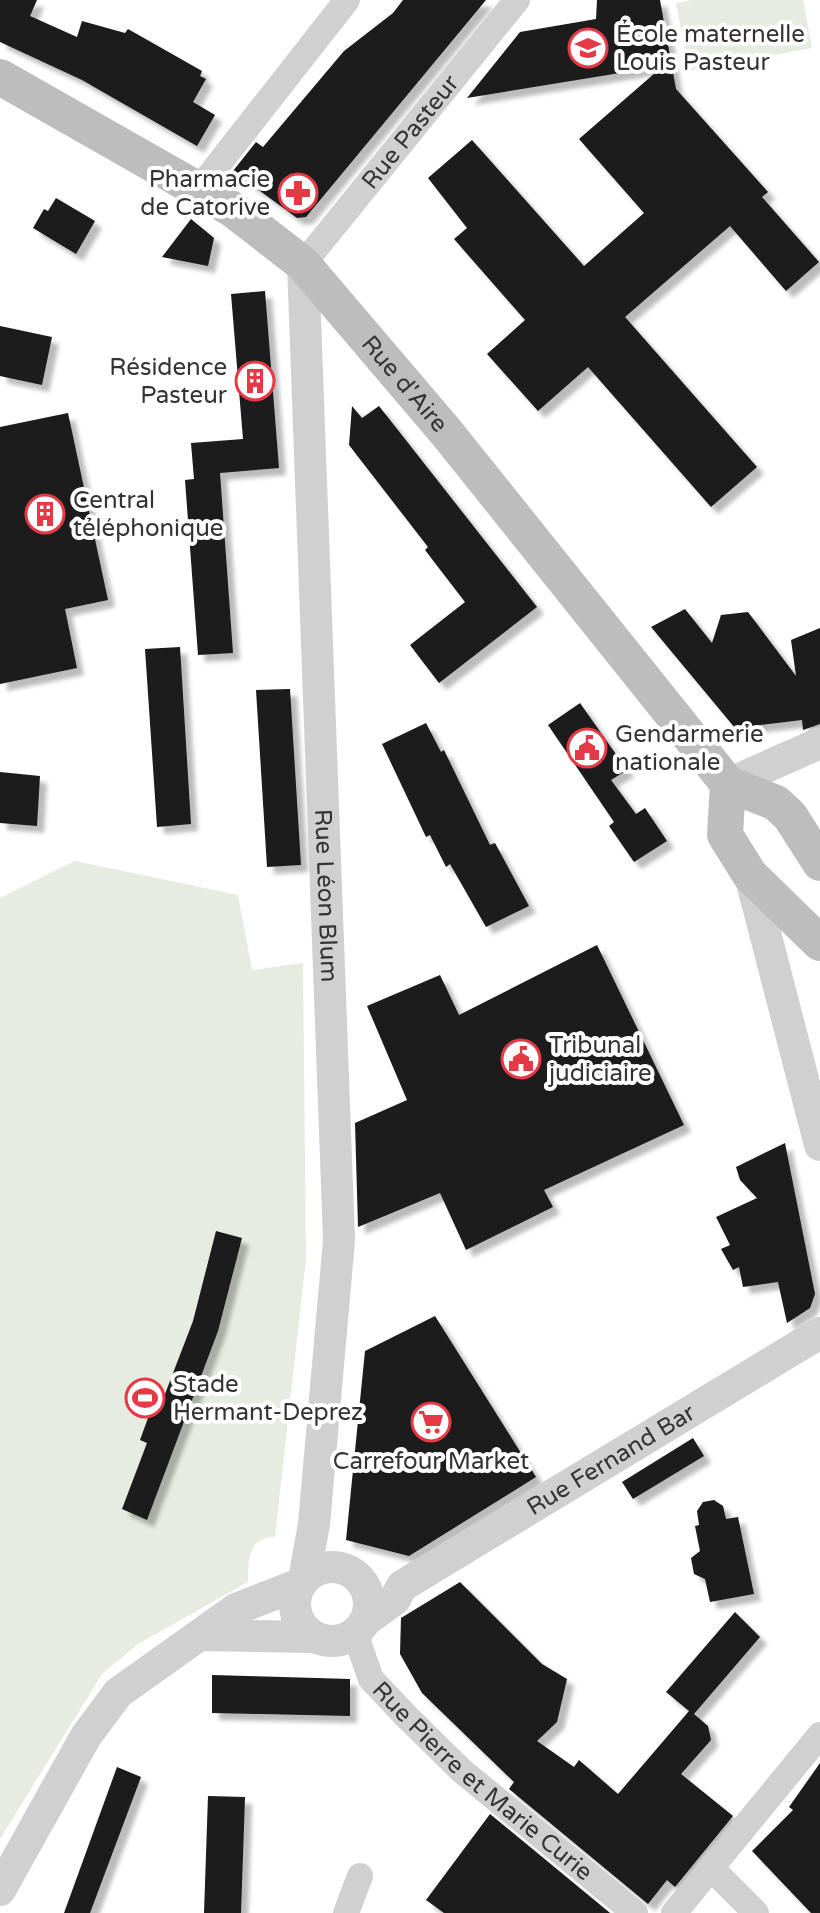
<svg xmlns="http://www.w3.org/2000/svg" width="820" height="1913" font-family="'Varela Round',sans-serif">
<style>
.park{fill:#e6ecdf}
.building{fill:#1a1a1a;filter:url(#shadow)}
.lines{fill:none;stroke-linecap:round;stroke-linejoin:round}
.minor{stroke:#d0d0d0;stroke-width:26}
.tertiary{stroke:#d0d0d0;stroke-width:32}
.secondary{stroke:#bdbdbd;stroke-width:36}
.labels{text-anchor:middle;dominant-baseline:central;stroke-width:8;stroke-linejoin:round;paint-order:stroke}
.poi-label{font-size:24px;fill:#333;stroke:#fff;text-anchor:start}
.street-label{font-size:24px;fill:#333;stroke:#fff}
</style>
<defs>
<filter id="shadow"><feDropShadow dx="7" dy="7" stdDeviation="2" flood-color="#0004"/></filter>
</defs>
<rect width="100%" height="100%" fill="#fff"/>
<path class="park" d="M 692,0 L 803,0 L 812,48 L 689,71 L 676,3 Z
M 75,861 L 238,895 L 252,970 L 303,963 L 306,1259 L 275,1537 C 248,1537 248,1561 248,1582 L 138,1644 L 102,1674 L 0,1839 L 0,898 Z"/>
<path class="building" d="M 0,0 L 37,0 L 30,16 L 77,37 L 82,21 L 125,33 L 128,29 L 202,71 L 200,76 L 206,79 L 193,102 L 215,115 L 197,146 L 82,80 L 0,42 Z
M 403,0 L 486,0 L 306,217 L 297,218 L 233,171 L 256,142 L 263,147 L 344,51 L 393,13 Z
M 597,0 L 660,0 L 676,89 L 768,192 L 762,197 L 819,262 L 786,291 L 730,226 L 625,317 L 757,467 L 711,507 L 588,367 L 538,411 L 487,354 L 525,320 L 454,239 L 467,228 L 428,178 L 472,140 L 584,266 L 644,213 L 579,139 L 663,66 L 467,98 L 520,32 L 596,19 Z
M 56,198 L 95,221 L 76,254 L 33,228 L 44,209 L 48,211 Z
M 191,219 L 214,238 L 208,266 L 162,257 Z
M 265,291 L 279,468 L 220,473 L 233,653 L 198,655 L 185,480 L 194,479 L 191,443 L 243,439 L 231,294 Z
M 0,326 L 52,337 L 42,385 L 0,376 Z
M 352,406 L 362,418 L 379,406 L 537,607 L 439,683 L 410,645 L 465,602 L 425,550 L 428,547 L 349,445 Z
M 68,413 L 108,600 L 65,609 L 77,668 L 0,684 L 0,427 Z
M 685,609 L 712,643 L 721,615 L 748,612 L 796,676 L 791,640 L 820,628 L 820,724 L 803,730 L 802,720 L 735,728 L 651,627 Z
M 180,647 L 191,824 L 157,827 L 145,649 Z
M 290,689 L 301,865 L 267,867 L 256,690 Z
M 580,703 L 627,770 L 611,780 L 636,814 L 645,808 L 667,841 L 634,862 L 609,826 L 614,822 L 548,725 Z
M 426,723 L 441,752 L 444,750 L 490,845 L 495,843 L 529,906 L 486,927 L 450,864 L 446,867 L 430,835 L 426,837 L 382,744 Z
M 0,772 L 40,776 L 37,826 L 0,823 Z
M 597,945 L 684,1125 L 544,1190 L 553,1207 L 466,1250 L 440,1193 L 358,1227 L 355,1123 L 407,1100 L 367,1006 L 440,975 L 459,1015 Z
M 785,1143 L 815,1294 L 810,1308 L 787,1323 L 778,1282 L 743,1287 L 739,1267 L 733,1270 L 721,1249 L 730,1245 L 716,1217 L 757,1198 L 740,1180 L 736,1167 Z
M 216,1231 L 242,1238 L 218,1331 L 147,1520 L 122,1509 L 147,1443 L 140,1440 L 156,1396 L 165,1394 L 193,1321 Z
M 435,1316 L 536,1477 L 409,1556 L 346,1540 L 365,1351 Z
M 693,1438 L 704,1456 L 633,1499 L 622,1482 Z
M 714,1500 L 723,1506 L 726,1519 L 738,1517 L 754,1594 L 710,1602 L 705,1579 L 694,1574 L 691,1558 L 700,1551 L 695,1526 L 699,1525 L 697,1511 L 703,1502 Z
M 460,1582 L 542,1664 L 567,1679 L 557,1722 L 537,1741 L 574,1767 L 579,1760 L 618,1794 L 689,1711 L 666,1692 L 735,1612 L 760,1637 L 694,1714 L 708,1726 L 711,1740 L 681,1774 L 733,1816 L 675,1887 L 667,1880 L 648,1904 L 509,1789 L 514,1782 L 422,1693 L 400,1654 L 401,1618 Z
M 212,1675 L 350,1679 L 350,1716 L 212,1713 Z
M 820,1763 L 820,1913 L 811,1913 L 752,1851 L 793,1810 L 789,1807 Z
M 117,1767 L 141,1777 L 90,1913 L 64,1913 Z
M 208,1796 L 245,1797 L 241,1913 L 204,1913 Z
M 490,1814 L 610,1913 L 444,1913 L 426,1900 Z"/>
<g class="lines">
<g class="minor">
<path d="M 199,189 L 347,0"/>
<path id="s1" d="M 303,264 L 517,0"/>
<path id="s2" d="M 355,1633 L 371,1679 L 407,1717 L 462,1771 L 635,1913"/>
<path d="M 712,1869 L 756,1913"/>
<path d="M 346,1913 L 360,1876"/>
<path d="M 674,1913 L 820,1735"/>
</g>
<g class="tertiary">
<path id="s3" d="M 303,264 L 339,1240 L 314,1524 L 304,1579"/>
<path d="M 728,784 L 820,743"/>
<path d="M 750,875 L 820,1145"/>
<circle cx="332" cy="1604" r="37"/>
<path id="s4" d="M 365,1621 L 395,1599 L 402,1586 L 820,1333"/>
<path d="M 200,1635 L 314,1637"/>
<path d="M 0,1890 L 86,1736 L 118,1693 L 236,1609 L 300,1584"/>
</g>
<g class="secondary">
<path id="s5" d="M 0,77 L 232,209 L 303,264 L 446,432 L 728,784"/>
<path d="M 728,784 L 725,835 L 750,875 L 820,943"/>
<path d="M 728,784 L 776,803 L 790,816 L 820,863"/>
</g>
</g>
<defs>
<symbol id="school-ring" viewBox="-11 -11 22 22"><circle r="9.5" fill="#fff" stroke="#e63946" stroke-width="1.5"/><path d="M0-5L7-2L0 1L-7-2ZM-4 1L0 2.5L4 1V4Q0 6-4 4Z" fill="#e63946"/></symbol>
<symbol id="pharmacy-ring" viewBox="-11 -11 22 22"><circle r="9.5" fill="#fff" stroke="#e63946" stroke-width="1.5"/><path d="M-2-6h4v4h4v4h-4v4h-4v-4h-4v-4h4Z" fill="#e63946"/></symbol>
<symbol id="building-ring" viewBox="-11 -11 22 22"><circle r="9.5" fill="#fff" stroke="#e63946" stroke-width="1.5"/><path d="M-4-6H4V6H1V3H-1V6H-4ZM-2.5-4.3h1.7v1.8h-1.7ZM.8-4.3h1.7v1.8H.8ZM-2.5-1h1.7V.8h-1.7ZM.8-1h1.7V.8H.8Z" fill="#e63946"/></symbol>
<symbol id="civic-ring" viewBox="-11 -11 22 22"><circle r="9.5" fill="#fff" stroke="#e63946" stroke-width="1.5"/><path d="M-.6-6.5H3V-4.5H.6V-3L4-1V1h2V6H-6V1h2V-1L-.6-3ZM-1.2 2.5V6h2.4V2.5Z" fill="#e63946"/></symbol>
<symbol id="stadium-ring" viewBox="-11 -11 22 22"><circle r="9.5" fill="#fff" stroke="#e63946" stroke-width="1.5"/><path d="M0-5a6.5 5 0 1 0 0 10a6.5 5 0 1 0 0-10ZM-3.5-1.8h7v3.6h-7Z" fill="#e63946"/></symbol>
<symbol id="supermarket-ring" viewBox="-11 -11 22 22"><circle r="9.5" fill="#fff" stroke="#e63946" stroke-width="1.5"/><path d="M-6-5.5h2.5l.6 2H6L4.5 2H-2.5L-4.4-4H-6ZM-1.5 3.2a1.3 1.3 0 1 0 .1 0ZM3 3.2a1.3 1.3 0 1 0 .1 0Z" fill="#e63946"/></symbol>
</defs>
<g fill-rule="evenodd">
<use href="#school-ring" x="566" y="26" width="44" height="44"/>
<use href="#pharmacy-ring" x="276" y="171" width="44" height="44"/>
<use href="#building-ring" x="233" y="359" width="44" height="44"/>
<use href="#building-ring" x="23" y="492" width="44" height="44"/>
<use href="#civic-ring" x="565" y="726" width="44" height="44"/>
<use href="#civic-ring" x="499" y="1037" width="44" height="44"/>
<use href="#stadium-ring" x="123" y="1376" width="44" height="44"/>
<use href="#supermarket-ring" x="409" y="1400" width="44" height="44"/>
</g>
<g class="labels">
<g class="poi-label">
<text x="616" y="34">École maternelle<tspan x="616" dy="28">Louis Pasteur</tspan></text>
<text x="270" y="179" text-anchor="end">Pharmacie<tspan x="270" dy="28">de Catorive</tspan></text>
<text x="227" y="367" text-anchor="end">Résidence<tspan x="227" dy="28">Pasteur</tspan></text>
<text x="73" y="500">Central<tspan x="73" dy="28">téléphonique</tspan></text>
<text x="615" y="734">Gendarmerie<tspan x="615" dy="28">nationale</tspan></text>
<text x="549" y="1045">Tribunal<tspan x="549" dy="28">judiciaire</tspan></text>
<text x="173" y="1384">Stade<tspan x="173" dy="28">Hermant-Deprez</tspan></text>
<text x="431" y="1461" text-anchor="middle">Carrefour Market</text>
</g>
<g class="street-label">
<text stroke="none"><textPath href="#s1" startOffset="170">Rue Pasteur</textPath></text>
<text stroke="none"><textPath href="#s5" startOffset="514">Rue d'Aire</textPath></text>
<text stroke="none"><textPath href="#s3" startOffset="632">Rue Léon Blum</textPath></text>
<text stroke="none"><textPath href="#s4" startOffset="296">Rue Fernand Bar</textPath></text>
<text stroke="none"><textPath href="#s2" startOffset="200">Rue Pierre et Marie Curie</textPath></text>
</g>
</g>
</svg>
